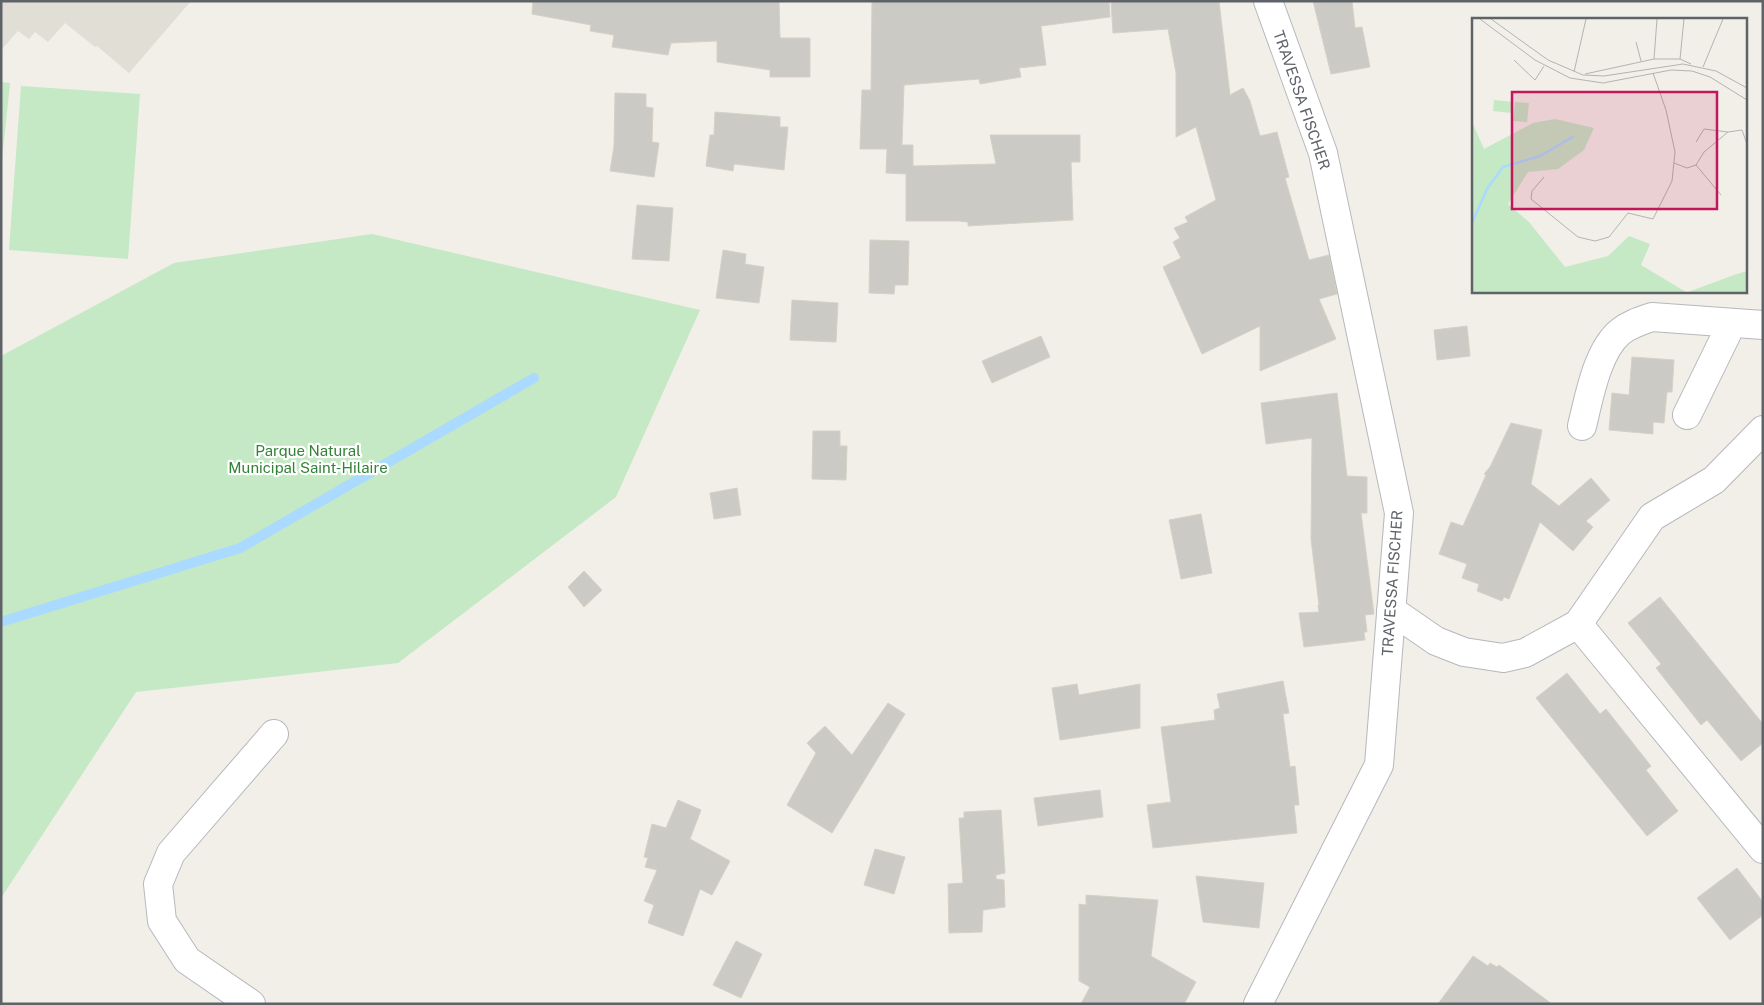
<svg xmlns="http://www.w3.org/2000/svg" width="1764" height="1005" font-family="'Public Sans',sans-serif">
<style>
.education{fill:#e1ded6}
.green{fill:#c5e8c5}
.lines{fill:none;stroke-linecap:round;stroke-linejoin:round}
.stream{stroke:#aadaff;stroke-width:10}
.building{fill:#cccac5;stroke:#d6d1c6}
.minor-casing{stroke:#b5b8bc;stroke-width:30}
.minor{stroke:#fff;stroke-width:28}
.labels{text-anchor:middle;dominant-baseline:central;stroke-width:4.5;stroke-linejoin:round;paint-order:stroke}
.street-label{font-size:15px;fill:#5f6368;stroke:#fff}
.park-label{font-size:15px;fill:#348238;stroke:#fff}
.inset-river{fill:none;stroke:#aadaff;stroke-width:2.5}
.inset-road{fill:none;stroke:#b3b3b1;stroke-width:1}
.view{fill:#c2185b;fill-opacity:0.15;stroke:#c2185b;stroke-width:2.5}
.inset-edge{fill:none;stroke:#5f6368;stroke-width:2.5}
</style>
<rect width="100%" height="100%" fill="#f1efe8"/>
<path class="education" d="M 1,1 L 191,1 L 129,73 L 97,46 L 95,47 L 65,23 L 48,42 L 35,32 L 29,39 L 18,31 L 1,50 Z"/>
<path class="green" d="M 1,82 L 10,83 L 1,169 Z
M 21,86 L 140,94 L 128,259 L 9,250 Z
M 372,234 L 700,310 L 616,497 L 398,663 L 136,692 L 1,898 L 1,356 L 174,263 Z"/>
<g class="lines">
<path class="stream" d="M 1,622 L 240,548 L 534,378"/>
</g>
<path class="building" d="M 533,1 L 779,1 L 780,38 L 810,38 L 810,77 L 770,77 L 770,70 L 717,62 L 717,41 L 671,43 L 668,55 L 612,47 L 614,35 L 590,31 L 591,25 L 532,14 Z
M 872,1 L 1109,1 L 1110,17 L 1041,26 L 1046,65 L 1019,68 L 1021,77 L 980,84 L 979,79 L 904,85 L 902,145 L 913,145 L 913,166 L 996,164 L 990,135 L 1080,135 L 1080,162 L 1071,162 L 1073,220 L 968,226 L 968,222 L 958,221 L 906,221 L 906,174 L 886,173 L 887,149 L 860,149 L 862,90 L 871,90 Z
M 1111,1 L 1219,1 L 1230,95 L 1243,88 L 1250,101 L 1260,136 L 1277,132 L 1289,177 L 1285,178 L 1309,260 L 1329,255 L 1337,294 L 1319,299 L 1336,339 L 1260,371 L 1260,326 L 1202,354 L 1163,267 L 1181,258 L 1173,242 L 1180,238 L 1174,228 L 1188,222 L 1185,217 L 1216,200 L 1196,127 L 1176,137 L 1176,73 L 1168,29 L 1113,33 Z
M 1313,1 L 1352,1 L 1355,28 L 1362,27 L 1370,67 L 1331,74 Z
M 615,93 L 646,94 L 646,107 L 653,108 L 652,142 L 659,143 L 654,177 L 610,171 L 614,146 Z
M 715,112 L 780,117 L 780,127 L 788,127 L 784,170 L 734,164 L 733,171 L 706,166 L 710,135 L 714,135 Z
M 637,205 L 673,208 L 669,261 L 632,259 Z
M 870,240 L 909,241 L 908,285 L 895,285 L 894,294 L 869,293 Z
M 723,250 L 746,254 L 745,264 L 764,267 L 759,303 L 716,298 Z
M 792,300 L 838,303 L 836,342 L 790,340 Z
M 1467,326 L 1470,356 L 1437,360 L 1434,330 Z
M 1041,336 L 1050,357 L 992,383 L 982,361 Z
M 1632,357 L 1674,360 L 1672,392 L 1667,392 L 1664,423 L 1653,422 L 1653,434 L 1609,430 L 1612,393 L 1629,395 Z
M 1337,393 L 1347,476 L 1367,477 L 1367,513 L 1361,513 L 1374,614 L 1365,615 L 1367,632 L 1364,632 L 1365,640 L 1304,647 L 1299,613 L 1319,612 L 1318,605 L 1319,605 L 1311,539 L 1312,438 L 1266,444 L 1261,403 Z
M 1511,423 L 1542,430 L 1531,484 L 1559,506 L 1591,478 L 1610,500 L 1586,521 L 1593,527 L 1573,551 L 1540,522 L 1509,599 L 1504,597 L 1502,601 L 1477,591 L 1479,584 L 1462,578 L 1467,564 L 1439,554 L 1451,522 L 1463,526 L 1486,475 L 1484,474 L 1490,467 Z
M 813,431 L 840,431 L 840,446 L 847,446 L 846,480 L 812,479 Z
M 737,488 L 741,515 L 714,519 L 710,493 Z
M 1201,514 L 1212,573 L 1181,579 L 1169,520 Z
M 584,571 L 602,590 L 584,607 L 568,587 Z
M 1660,597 L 1763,724 L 1763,743 L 1741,761 L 1707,720 L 1701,725 L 1656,668 L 1661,664 L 1628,623 Z
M 1567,673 L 1600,714 L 1606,709 L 1651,766 L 1646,770 L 1678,811 L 1647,836 L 1536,698 Z
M 1283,681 L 1289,713 L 1283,714 L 1290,767 L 1295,766 L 1299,805 L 1294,805 L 1297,833 L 1153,848 L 1147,805 L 1171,802 L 1161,727 L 1215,720 L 1214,710 L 1220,708 L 1217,694 Z
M 1077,684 L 1079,695 L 1140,684 L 1140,728 L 1060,740 L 1052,688 Z
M 888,703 L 905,714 L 832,833 L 787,805 L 816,753 L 807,743 L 825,726 L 852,755 Z
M 1100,790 L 1103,817 L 1038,826 L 1034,798 Z
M 678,800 L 701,810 L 690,839 L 730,861 L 712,895 L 700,889 L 683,936 L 648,923 L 654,905 L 644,901 L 657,870 L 645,867 L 648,858 L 644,857 L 652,824 L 666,828 Z
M 1001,810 L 1005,873 L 996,875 L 996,879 L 1004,880 L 1005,907 L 983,910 L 982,932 L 949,933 L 948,884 L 963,883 L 959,818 L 964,818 L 964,812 Z
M 875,849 L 905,857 L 894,894 L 864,885 Z
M 1737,868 L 1763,902 L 1763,915 L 1730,940 L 1697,898 Z
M 1196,876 L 1264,883 L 1259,928 L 1203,922 Z
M 1086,895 L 1158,900 L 1151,956 L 1196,982 L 1184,1004 L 1081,1004 L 1090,987 L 1079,981 L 1079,904 L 1086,905 Z
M 736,941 L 762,954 L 741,998 L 713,985 Z
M 1473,956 L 1488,966 L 1490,963 L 1497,967 L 1499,965 L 1552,1004 L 1438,1004 Z"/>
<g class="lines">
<defs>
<path id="minor" d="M 1687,415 L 1732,323
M 1582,426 C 1589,398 1597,351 1620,332 C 1630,324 1640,321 1652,317 L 1763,325
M 1391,610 L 1436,641 L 1464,652 L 1503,658 L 1525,653 L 1578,624 L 1652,517 L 1714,480 L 1763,430
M 1578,624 L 1763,849
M 251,1004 L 187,960 L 162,921 L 158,884 L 171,853 L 274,734
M 1258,1004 L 1379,765 L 1399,513 L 1323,153 L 1268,1"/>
</defs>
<use href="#minor" class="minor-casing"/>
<use href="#minor" class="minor"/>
</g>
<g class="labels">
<g class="street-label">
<text transform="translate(1302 100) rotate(71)">TRAVESSA FISCHER</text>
<text transform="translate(1392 583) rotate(-86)">TRAVESSA FISCHER</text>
</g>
<g class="park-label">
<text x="308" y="450">Parque Natural<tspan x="308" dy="17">Municipal Saint-Hilaire</tspan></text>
</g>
</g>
<g transform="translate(1472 18)">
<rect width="275" height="275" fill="#f1efe8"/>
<path d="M 22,82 L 41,84 L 40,95 L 21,93 ZM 43,84 L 57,85 L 55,104 L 41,103 ZM 83,101 L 122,110 L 112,132 L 86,151 L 56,154 L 36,186 L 57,204 L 93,249 L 136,238 L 157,218 L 178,226 L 169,247 L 214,274 L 0,274 L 0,104 L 12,131 L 61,105 ZM 275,253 L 275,274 L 216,274 L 262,257 Z" fill="#c5e8c5"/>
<path class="inset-river" d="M 0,205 L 15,171 L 31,149 L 68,138 L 102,118"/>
<path class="inset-road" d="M 8,1 L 63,42 L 98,60 L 131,65 L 199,52 L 220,53 L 238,59 L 275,82M 19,1 L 76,42 L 111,57 L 132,58 L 211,46 L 244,53 L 275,70M 164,24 L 169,43M 182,41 L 185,1M 208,41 L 212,1M 42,42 L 63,62 L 72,48M 231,49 L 251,1M 102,54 L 114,1M 113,56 L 182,41 L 208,41 L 219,46M 224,124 L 232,111 L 256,114M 202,145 L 215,150 L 224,147 L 232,134 L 256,114 L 270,112 L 275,126M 224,147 L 249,177M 72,159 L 60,173 L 59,181 L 106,219 L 123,223 L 137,219 L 156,195 L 181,201 L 200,163 L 203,134 L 194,92 L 181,55"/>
<path class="view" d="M 40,74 L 245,74 L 245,191 L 40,191 Z"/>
<rect width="275" height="275" class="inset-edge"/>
</g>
<rect width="1764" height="1005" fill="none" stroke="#5f6368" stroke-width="5"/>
</svg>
